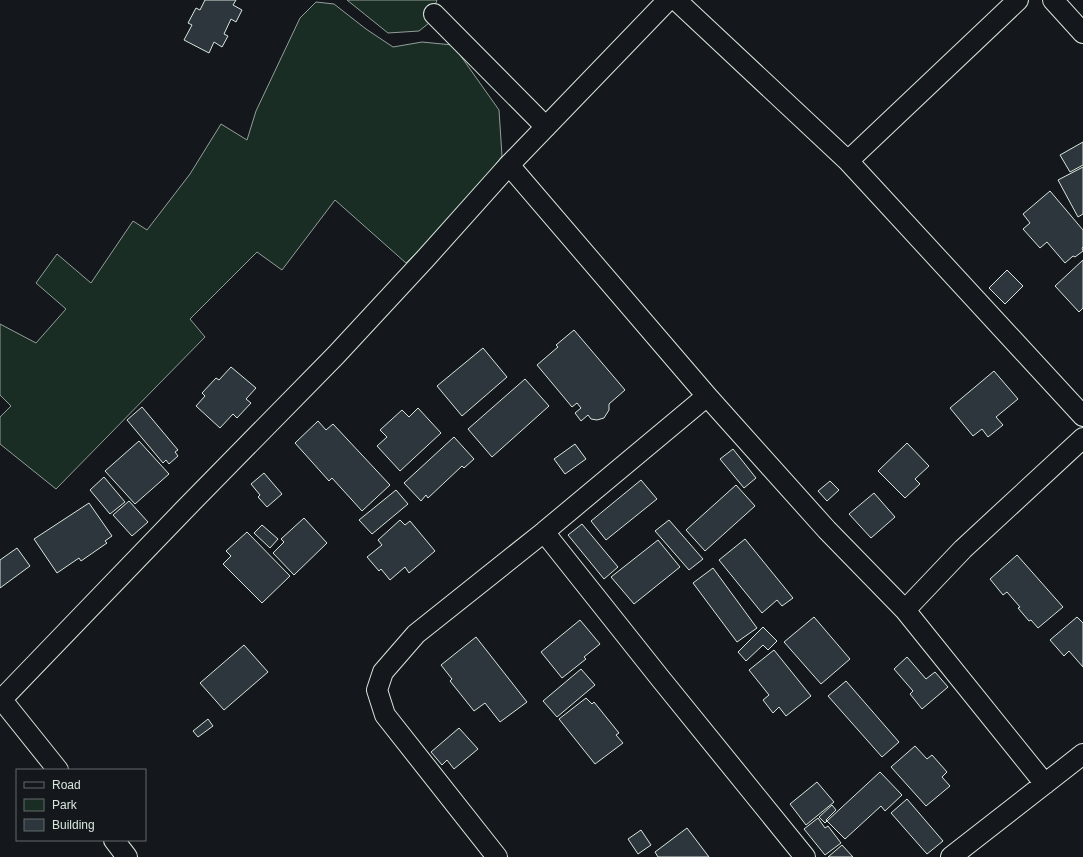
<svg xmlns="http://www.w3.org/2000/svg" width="1083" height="857" font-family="Arial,sans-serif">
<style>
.green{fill:#1a2d24;stroke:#939e99}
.building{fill:#2c363c;stroke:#d8e6dc}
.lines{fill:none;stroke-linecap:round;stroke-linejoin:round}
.minor-casing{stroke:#d8e6dc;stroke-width:22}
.minor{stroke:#14181c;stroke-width:20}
</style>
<rect width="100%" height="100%" fill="#14181c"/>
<path class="green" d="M 347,0 L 437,0 L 429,23 L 419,31 L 388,33 Z
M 316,2 L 334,4 L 366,29 L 393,47 L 422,42 L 453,45 L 499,110 L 502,156 L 460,210 L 406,263 L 335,200 L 282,270 L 257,252 L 190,319 L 205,337 L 56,489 L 0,444 L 0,417 L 11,406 L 0,395 L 0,324 L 36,343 L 66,309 L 36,283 L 57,254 L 91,283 L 133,221 L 147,230 L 190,174 L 221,124 L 247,140 L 256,111 L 300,18 Z"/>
<path class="building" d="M 205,0 L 236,0 L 233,5 L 242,10 L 236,22 L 231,19 L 224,34 L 228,36 L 222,47 L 214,42 L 209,53 L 184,40 L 192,25 L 188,23 L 196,8 L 200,10 Z
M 1083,142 L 1083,165 L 1070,172 L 1060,155 Z
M 1083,167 L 1083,214 L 1078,217 L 1058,180 Z
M 1050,191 L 1083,230 L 1083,247 L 1082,248 L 1083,251 L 1075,257 L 1073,256 L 1065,263 L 1047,242 L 1040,248 L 1023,229 L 1030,223 L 1023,214 Z
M 1083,260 L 1083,308 L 1079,312 L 1055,286 Z
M 1007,270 L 1023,286 L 1005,304 L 989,288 Z
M 574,330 L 625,390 L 609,404 L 609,410 L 604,418 L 597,420 L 591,419 L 588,415 L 581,421 L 575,413 L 581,408 L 577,403 L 572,407 L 537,365 L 558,347 L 556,345 Z
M 483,348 L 507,377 L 462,416 L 437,386 Z
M 231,367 L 256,388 L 246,399 L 251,403 L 237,418 L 233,414 L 220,428 L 196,406 L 205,396 L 202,393 L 216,378 L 219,380 Z
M 994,371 L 1018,399 L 996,417 L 1003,425 L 988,437 L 982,429 L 973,436 L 950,408 Z
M 525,379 L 549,406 L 492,457 L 468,429 Z
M 142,407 L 178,450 L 175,452 L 178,456 L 169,464 L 166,460 L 163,463 L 127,420 Z
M 418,408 L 441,433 L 400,471 L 377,446 L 387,437 L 380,430 L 402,410 L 409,417 Z
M 318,421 L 326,430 L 333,424 L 390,485 L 362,511 L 332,478 L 329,481 L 295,443 Z
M 454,437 L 474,459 L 464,468 L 462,466 L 428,498 L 426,495 L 421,501 L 404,483 Z
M 139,441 L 169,474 L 135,504 L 105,471 Z
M 907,443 L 929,466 L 915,479 L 920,484 L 905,498 L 878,471 Z
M 575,444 L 586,459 L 565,474 L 554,459 Z
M 733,449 L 756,478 L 744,488 L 720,459 Z
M 264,473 L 282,494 L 267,507 L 258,497 L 260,495 L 251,484 Z
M 104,477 L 125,502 L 110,514 L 90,490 Z
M 641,480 L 657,499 L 606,540 L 591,521 Z
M 830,481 L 839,490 L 827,501 L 818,491 Z
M 736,485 L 755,506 L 705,551 L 686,530 Z
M 396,490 L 408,504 L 372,534 L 359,520 Z
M 874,493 L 895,517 L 871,538 L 849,514 Z
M 129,501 L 148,522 L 132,536 L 113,515 Z
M 89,503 L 112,536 L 105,541 L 107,543 L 81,561 L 79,558 L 57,573 L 34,539 Z
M 304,518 L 327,543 L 294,575 L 273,553 L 284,542 L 281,539 Z
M 400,520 L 405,525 L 410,521 L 435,551 L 409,573 L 405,567 L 390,580 L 381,569 L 379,571 L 367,557 L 382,545 L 378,540 Z
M 669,520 L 703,559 L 689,570 L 655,531 Z
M 582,524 L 618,567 L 604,579 L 568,535 Z
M 262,525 L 278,539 L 270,548 L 254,533 Z
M 247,532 L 290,576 L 262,603 L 223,564 L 231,556 L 226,551 Z
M 745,539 L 793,598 L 782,606 L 777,600 L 762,613 L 719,560 Z
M 658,540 L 680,567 L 634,604 L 611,577 Z
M 17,548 L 30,566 L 0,588 L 0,560 Z
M 1017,555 L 1063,607 L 1038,628 L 1031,620 L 1029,621 L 1018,608 L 1020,607 L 1007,592 L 1003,595 L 990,579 Z
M 713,568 L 757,628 L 737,642 L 693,583 Z
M 814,617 L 850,659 L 821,684 L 784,642 Z
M 1077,617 L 1083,623 L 1083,667 L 1069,651 L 1064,656 L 1050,640 Z
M 580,620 L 600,644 L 584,657 L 586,659 L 562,678 L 541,652 Z
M 763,627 L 777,641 L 768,650 L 763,645 L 746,661 L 738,652 Z
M 476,637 L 527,702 L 500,722 L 485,703 L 474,711 L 450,681 L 452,679 L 441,665 Z
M 244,645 L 268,672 L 224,710 L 200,683 Z
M 774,650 L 811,696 L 786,716 L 779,707 L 773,713 L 763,700 L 769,695 L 749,670 Z
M 907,657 L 926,679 L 935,672 L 948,687 L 922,709 L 910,694 L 913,691 L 894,669 Z
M 581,669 L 595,685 L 557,717 L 543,701 Z
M 846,681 L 899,742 L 882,757 L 828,696 Z
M 586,698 L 592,704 L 594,702 L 619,733 L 616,735 L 623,743 L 595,764 L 559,719 Z
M 208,719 L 213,726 L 198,737 L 193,731 Z
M 459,728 L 478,749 L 454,769 L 447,760 L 442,765 L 431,752 Z
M 915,746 L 927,759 L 932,755 L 947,772 L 942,777 L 950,786 L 926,806 L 891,767 Z
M 880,772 L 902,795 L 885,811 L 881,806 L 845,839 L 827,821 Z
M 817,782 L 834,802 L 806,825 L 790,804 Z
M 907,799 L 943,841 L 927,854 L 891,813 Z
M 832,805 L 836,810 L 826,820 L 827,821 L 825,823 L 819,817 Z
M 818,818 L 825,828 L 828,826 L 841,843 L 825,855 L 804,829 Z
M 687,828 L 709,857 L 658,857 L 655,852 Z
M 641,830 L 651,845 L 638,854 L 628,839 Z
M 842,845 L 853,857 L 828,857 Z"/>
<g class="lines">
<defs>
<path id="minor" d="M 676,0 L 848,161 L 1083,416
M 1053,0 L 1083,33
M 434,14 L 546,127
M 848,161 L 1018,0
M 509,165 L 707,396 L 827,530 L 905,610 L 1045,784
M 544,532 L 660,678 L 805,857
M 905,610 L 963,549 L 1083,438
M 2,700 L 58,770
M 0,701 L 184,510 L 336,355 L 425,259 L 509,165 L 668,0
M 114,840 L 127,857
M 497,857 L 385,715 L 377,690 L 383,672 L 416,634 L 544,532 L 707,396
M 951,857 L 1083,754"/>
</defs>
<use href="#minor" class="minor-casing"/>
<use href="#minor" class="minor"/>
</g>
<rect x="16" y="769" width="130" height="72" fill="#14181c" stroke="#626a69"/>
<rect x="24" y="782" width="20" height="6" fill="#14181c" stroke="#626a69"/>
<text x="52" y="789" font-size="12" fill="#d8e6dc">Road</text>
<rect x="24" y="799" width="20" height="12" fill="#1a2d24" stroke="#626a69"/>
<text x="52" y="809" font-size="12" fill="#d8e6dc">Park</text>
<rect x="24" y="819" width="20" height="12" fill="#2c363c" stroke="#626a69"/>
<text x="52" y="829" font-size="12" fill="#d8e6dc">Building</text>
</svg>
